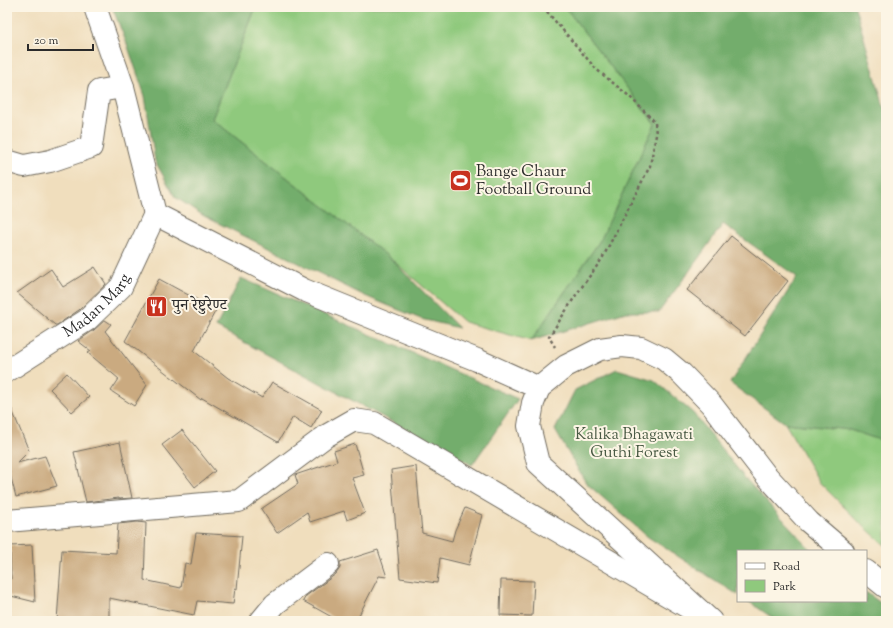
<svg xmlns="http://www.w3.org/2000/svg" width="893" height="628" font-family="'Sorts Mill Goudy','Noto Serif Devanagari',serif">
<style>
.green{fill:#8fc97d;stroke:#5d7a54}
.forest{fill:#73ad6c;stroke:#4f6c4c}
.building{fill:#caaa80}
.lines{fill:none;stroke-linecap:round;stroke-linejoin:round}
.minor-casing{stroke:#706a5e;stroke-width:24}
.major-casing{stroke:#706a5e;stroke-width:24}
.path{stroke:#706a5e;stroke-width:2.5;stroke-dasharray:3 3;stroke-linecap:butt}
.minor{stroke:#fff;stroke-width:22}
.major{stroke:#fff;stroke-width:22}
.labels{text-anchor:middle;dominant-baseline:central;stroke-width:4;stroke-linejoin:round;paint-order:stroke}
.poi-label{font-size:16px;fill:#2b2b2b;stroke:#fcf5e5;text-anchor:start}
.street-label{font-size:16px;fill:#2b2b2b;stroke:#fcf5e5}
.park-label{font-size:16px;fill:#495a44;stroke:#fcf5e5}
</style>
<rect width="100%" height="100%" fill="#fcf5e5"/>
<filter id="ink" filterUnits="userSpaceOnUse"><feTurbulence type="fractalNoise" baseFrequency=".025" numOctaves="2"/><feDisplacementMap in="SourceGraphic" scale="8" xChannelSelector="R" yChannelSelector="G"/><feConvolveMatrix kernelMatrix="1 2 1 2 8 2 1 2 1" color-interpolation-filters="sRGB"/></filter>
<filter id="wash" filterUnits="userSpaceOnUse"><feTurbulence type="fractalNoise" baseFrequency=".012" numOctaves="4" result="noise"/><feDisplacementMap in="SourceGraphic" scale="16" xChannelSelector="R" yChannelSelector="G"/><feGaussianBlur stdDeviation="0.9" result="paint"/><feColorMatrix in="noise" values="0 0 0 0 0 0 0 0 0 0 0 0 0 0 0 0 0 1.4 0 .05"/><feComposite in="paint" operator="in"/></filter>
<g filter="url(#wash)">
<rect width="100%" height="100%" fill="#f0debd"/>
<path class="green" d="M 256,7 L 565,7 L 655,124 L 601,239 L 531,341 L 464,322 L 390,258 L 212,119 Z
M 785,423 L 850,430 L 886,442 L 886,546 L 858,521 L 820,483 Z"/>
<path class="forest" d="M 112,7 L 256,7 L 212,119 L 390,258 L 459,328 L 421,319 L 365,296 L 204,216 L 175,197 L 155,161 L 145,96 L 127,44 Z
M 565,7 L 855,7 L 886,114 L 886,442 L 850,430 L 785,423 L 730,383 L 797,277 L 723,224 L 688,273 L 659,312 L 626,312 L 531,341 L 601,239 L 655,124 Z
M 241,278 L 518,399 L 472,465 L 216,327 Z
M 617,369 L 654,380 L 693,413 L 744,477 L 812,551 L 738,551 L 738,595 L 648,537 L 586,483 L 555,430 L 575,390 Z
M 866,592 L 886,607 L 886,621 L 777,621 L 748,601 L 866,601 Z"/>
<g id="blocks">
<path class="building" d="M 731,236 L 788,281 L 745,336 L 687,290 Z
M 95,267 L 106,284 L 79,310 L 57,325 L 55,325 L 17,293 L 51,269 L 63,287 Z
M 159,279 L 216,310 L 194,351 L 228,378 L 262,398 L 272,382 L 322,410 L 311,428 L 293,417 L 278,442 L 202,398 L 201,400 L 125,341 Z
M 105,320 L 111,324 L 105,331 L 147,385 L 134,406 L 111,391 L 119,379 L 88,353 L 91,351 L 78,341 L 94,330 Z
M 67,373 L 89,397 L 72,412 L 50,389 Z
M 7,398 L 29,451 L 17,463 L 45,456 L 57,486 L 16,497 L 9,470 L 7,472 Z
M 182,430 L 215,471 L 195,487 L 162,445 Z
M 120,442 L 132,498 L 119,499 L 119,498 L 86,502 L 74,452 Z
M 355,444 L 364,475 L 352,478 L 365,513 L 347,520 L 344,511 L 310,522 L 307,512 L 277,533 L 261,509 L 298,484 L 295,475 L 337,461 L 334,451 Z
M 416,466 L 422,533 L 452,541 L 455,530 L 465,508 L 482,515 L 469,565 L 440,558 L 437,583 L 400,578 L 391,470 Z
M 137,522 L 146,523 L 144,580 L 181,588 L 185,563 L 191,564 L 196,533 L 242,536 L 237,589 L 235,588 L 233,604 L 197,601 L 194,615 L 109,598 L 109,621 L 57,621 L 62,550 L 116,553 L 118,524 Z
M 32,545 L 35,602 L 7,595 L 7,578 L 11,579 L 10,546 Z
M 378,550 L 387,577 L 379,576 L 356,621 L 339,621 L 303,601 L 306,596 L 336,574 L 340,568 L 340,562 Z
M 501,580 L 534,581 L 532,616 L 500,615 Z"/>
</g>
</g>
<g filter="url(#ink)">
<use href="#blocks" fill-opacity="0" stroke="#706a5e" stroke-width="1"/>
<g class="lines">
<defs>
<g id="minor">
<path d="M 7,161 L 24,166 L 50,161 L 91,147 L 99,91 L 123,87"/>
<path id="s1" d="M 7,371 L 87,320 L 121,287 L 155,214"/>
<path d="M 7,521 L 239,501 L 326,436 L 354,420 L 374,423 L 691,609"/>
<path d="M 261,621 L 275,604 L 328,564"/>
</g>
<path id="major" d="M 95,7 L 123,87 L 155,214 L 304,290 L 477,360 L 539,388
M 866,571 L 886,587
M 711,621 L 538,463 L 529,426 L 533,403 L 539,388 L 566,366 L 600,349 L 622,346 L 641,348 L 664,359 L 682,374 L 711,404 L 765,474 L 809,522 L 843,551"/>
</defs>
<use href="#minor" class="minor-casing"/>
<use href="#major" class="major-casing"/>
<path class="path" d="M 543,7 L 596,69 L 629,96 L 655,122 L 656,135 L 650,166 L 602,259 L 576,295 L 549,337 L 555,347"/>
<use href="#minor" class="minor"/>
<use href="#major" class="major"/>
</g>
</g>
<defs>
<symbol id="stadium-square" viewBox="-11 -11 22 22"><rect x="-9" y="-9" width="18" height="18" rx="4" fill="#c8321e" stroke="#fcf5e5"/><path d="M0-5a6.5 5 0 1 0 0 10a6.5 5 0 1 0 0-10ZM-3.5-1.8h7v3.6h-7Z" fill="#fff"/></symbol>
<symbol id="restaurant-square" viewBox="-11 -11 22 22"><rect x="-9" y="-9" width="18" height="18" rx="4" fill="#c8321e" stroke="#fcf5e5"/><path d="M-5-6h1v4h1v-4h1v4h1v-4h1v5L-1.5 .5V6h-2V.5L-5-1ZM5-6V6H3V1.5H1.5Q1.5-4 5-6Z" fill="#fff"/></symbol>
</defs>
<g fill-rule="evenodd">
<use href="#stadium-square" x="448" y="168" width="25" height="25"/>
<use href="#restaurant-square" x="144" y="294" width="25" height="25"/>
</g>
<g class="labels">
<g class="poi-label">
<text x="476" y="172">Bange Chaur<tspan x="476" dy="18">Football Ground</tspan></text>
<text x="172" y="306">पुन रेष्टुरेण्ट</text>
</g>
<g class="street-label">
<text stroke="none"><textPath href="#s1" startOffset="112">Madan Marg</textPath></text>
</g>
<g class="park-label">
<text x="634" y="435">Kalika Bhagawati<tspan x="634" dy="18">Guthi Forest</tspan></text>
</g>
</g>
<rect width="893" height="628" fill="none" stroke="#fcf5e5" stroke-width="24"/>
<rect x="737" y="550" width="130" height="52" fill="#fcf5e5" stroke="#a8a49b"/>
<rect x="745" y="563" width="20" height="6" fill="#ffffff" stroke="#a8a49b"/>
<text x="773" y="570" font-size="12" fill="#2b2b2b">Road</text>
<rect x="745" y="580" width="20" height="12" fill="#8fc97d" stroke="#a8a49b"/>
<text x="773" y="590" font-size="12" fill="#2b2b2b">Park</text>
<path d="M28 44v6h65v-6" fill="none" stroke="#2b2b2b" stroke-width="2"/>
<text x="34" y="44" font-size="12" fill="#2b2b2b" stroke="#fcf5e5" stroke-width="3" paint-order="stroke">20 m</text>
</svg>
